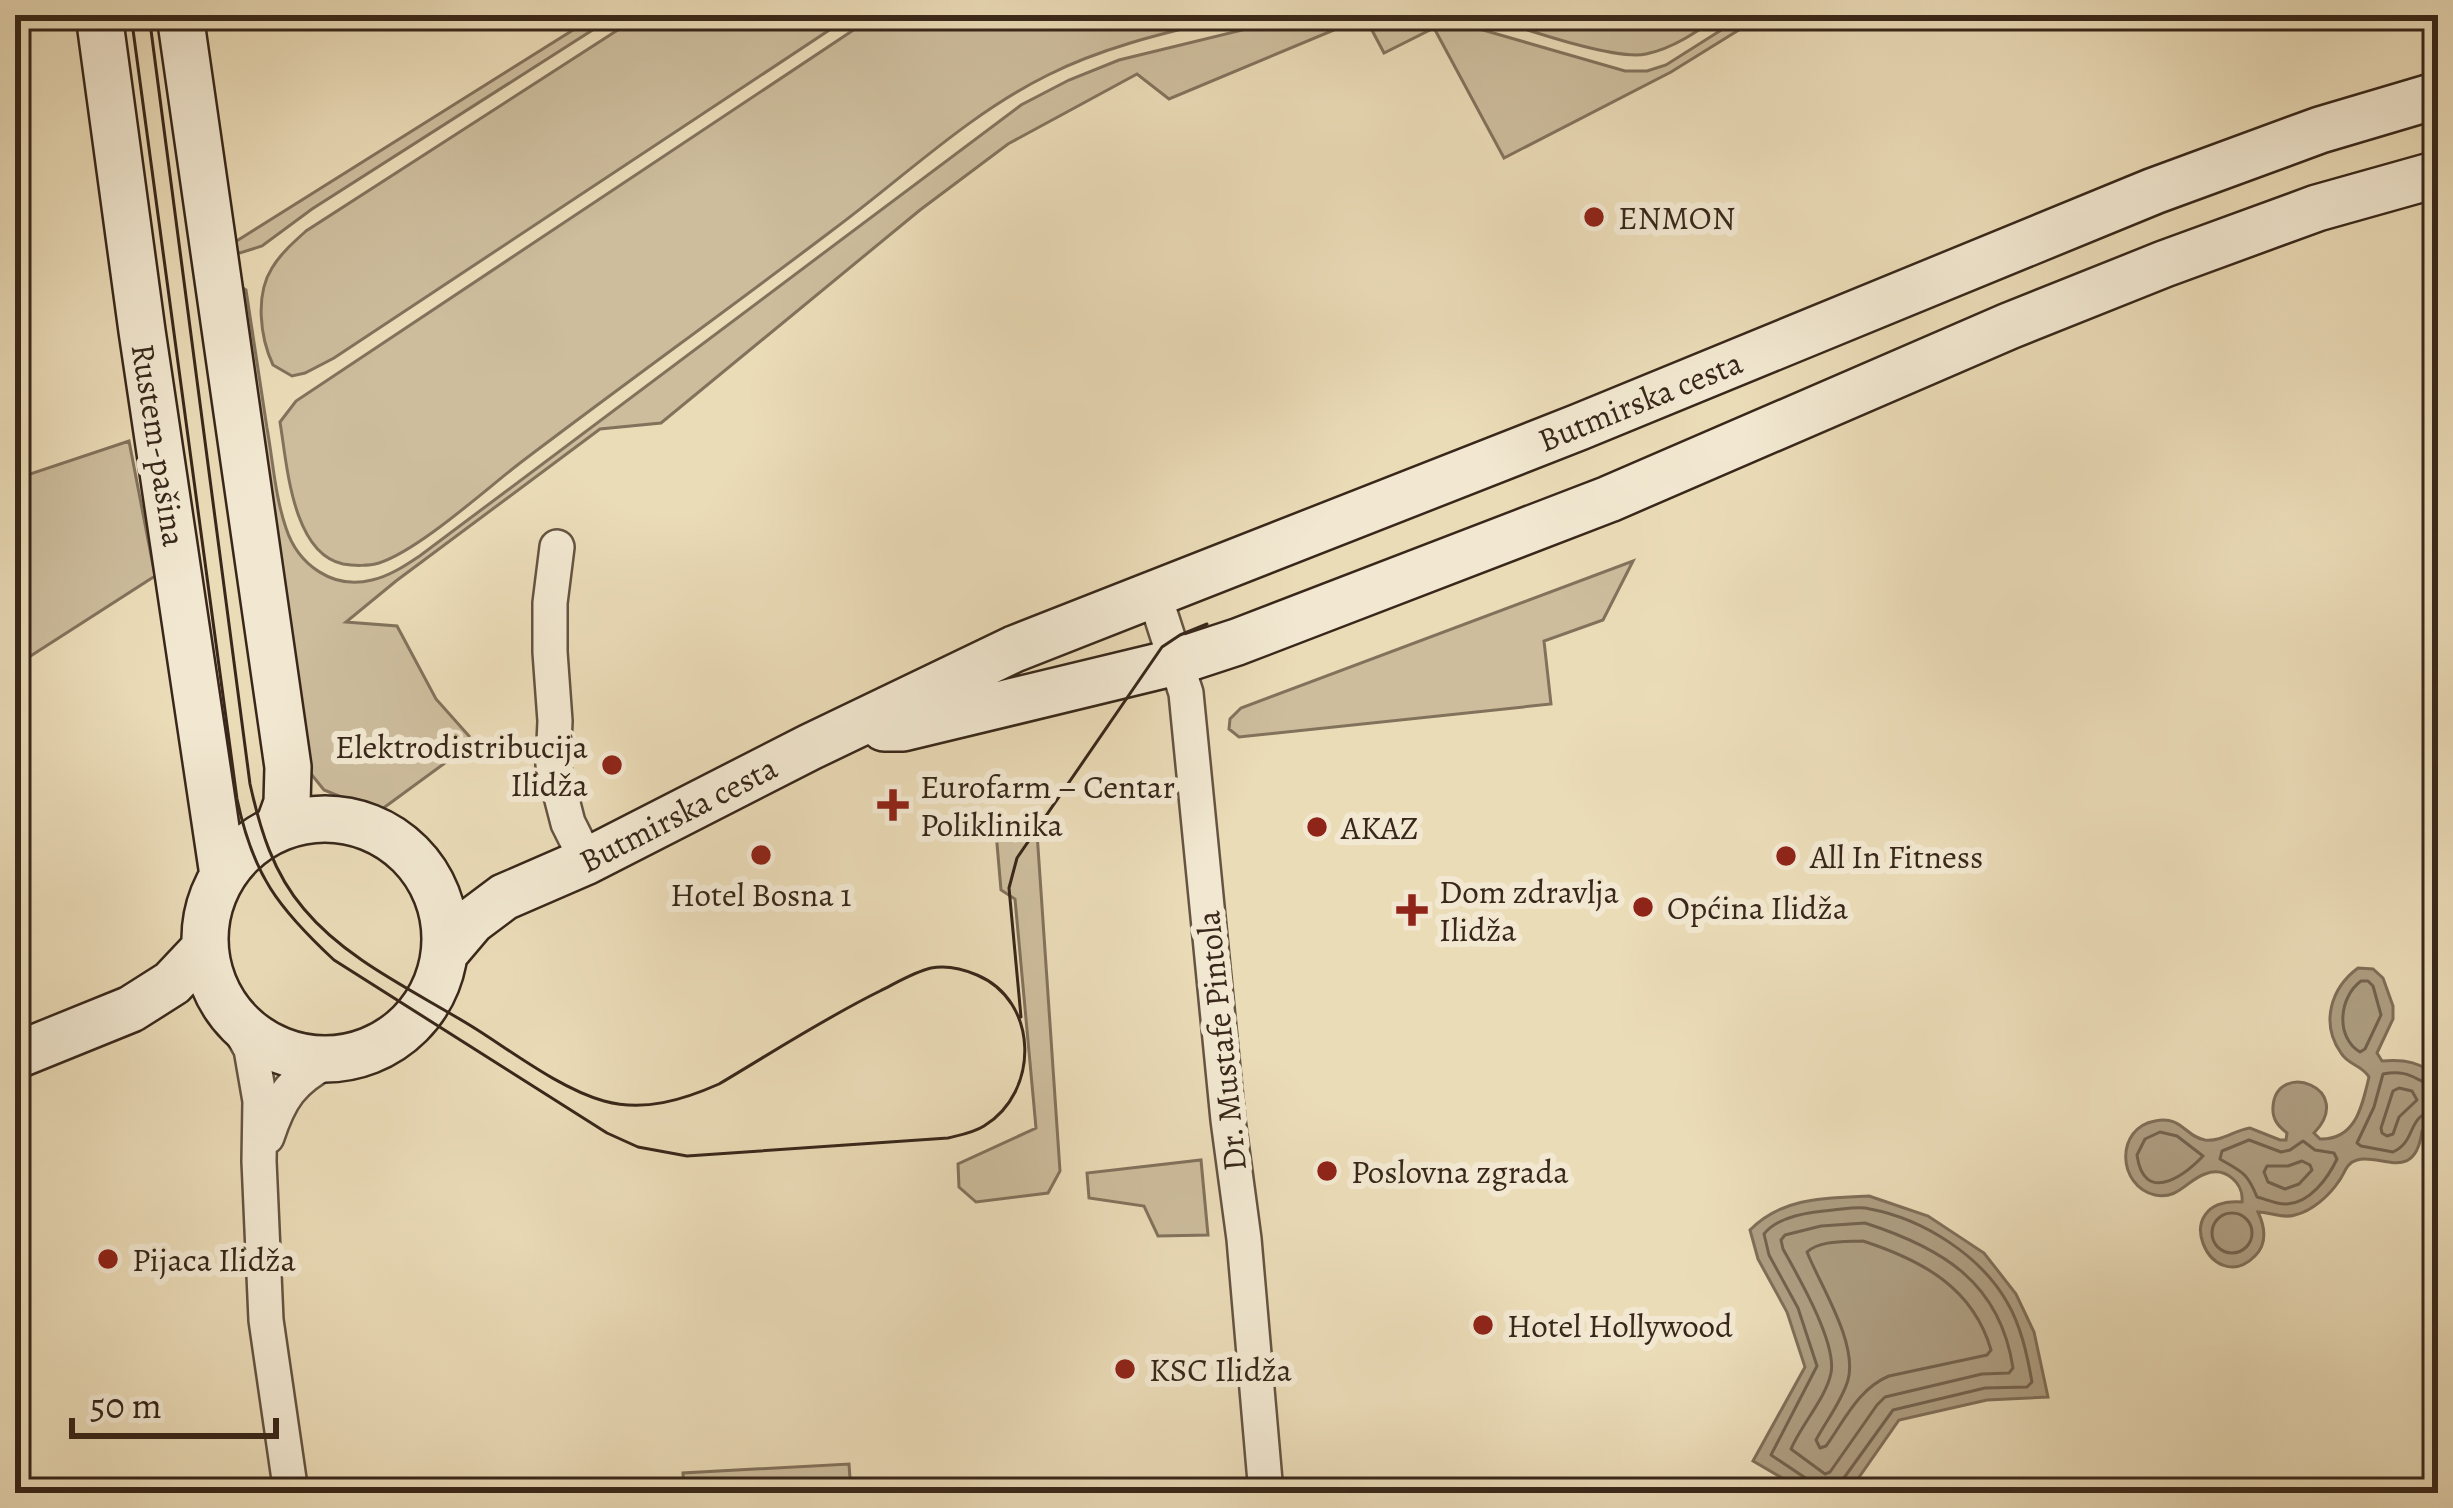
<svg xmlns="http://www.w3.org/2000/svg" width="2453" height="1508" font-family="Alegreya,serif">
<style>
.green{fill:#cdbd9d;stroke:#82725c;stroke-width:3}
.water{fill:#ae9e82;stroke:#7f6e58;stroke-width:3}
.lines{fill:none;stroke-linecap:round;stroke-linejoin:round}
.shore{stroke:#73624e;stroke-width:3}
.street-casing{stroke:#655442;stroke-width:38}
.secondary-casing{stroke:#38271a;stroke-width:50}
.street{stroke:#f2e8d1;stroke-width:33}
.secondary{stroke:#f2e8d1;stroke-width:45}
.tram{stroke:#38271a;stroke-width:3}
.poi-dot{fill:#8f2418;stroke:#f2e8d1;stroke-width:4.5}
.labels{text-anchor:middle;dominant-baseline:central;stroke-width:12;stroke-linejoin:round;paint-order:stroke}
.poi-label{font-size:33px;fill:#38271a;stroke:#f2e8d1;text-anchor:start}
.street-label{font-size:33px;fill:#38271a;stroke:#f2e8d1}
</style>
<rect width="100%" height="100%" fill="#ebdcb8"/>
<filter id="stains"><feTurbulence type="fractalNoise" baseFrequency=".00167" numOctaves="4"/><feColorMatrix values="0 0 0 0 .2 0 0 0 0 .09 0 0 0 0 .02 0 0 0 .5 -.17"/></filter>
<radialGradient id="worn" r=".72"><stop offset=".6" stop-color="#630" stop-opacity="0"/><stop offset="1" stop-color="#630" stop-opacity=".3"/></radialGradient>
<path class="green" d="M 597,15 L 616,15 L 312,209 L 262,246 L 240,253 L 227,247 Z
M 641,15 L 852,15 L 334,358 L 305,373 L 292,376 L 273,365 C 260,337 255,295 272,268 C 281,253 294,242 306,231 Z
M 876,15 L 1239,15 C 1174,31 1107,45 1048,75 C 969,114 904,177 834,229 C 730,308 624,384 520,463 C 485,490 419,550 379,563 C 369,566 354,566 343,564 C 292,553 287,464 280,422 L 296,401 Z
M 1304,15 L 1431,15 L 1625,71 L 1647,71 L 1666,65 L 1745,15 L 1763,15 L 1671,72 L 1504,158 L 1434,28 L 1384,53 L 1365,17 L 1169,99 L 1137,74 L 1008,144 L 920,210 L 661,423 L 600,429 L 396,581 L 346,622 L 397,626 L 436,699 L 469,736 L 449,760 L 378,812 L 324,790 L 303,764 L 233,282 L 246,290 C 253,336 260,382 267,428 C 273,461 275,496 286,528 C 298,565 333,590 372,580 C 390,576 406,565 421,555 L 1021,105 L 1069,80 L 1119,60 Z
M 1481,15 L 1721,15 C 1698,31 1674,48 1646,54 C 1613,61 1517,26 1481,15 Z
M 129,441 L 155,576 L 15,666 L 15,479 Z
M 1633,561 L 1603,620 L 1544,641 L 1551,704 L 1239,737 L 1229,729 L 1230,719 L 1241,708 Z
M 1036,818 L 1060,1171 L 1048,1193 L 976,1202 L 959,1187 L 958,1164 L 1036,1128 L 1015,899 L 1001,890 L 995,821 Z
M 1201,1160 L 1208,1235 L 1158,1236 L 1144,1206 L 1089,1198 L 1087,1173 Z
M 849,1464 L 851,1493 L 684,1493 L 683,1473 Z"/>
<path class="water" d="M 2358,968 L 2373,969 L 2383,978 L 2393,1006 L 2393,1019 L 2377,1053 L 2382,1061 C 2404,1059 2423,1062 2438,1079 L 2438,1119 L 2422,1131 C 2415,1184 2380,1153 2357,1160 C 2346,1163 2345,1173 2339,1181 C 2329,1196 2312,1211 2295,1215 C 2282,1219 2270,1212 2258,1212 C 2265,1227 2268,1243 2255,1256 C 2211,1300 2165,1197 2242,1202 C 2244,1183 2225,1166 2205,1174 C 2187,1180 2178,1200 2155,1195 C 2117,1186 2115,1128 2155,1121 C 2182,1115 2185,1137 2205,1140 C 2221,1142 2235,1130 2250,1128 L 2280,1140 L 2286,1140 L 2287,1133 C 2278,1126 2272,1119 2273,1107 C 2276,1059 2357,1088 2314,1133 L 2320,1139 C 2356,1140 2362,1106 2369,1077 C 2362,1065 2348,1065 2341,1053 C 2320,1023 2331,988 2358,968 Z
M 1869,1196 L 1928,1216 L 1984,1253 L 2016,1294 L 2034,1332 L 2048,1397 L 1987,1400 L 1899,1420 L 1848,1493 L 1808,1493 L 1753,1461 L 1805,1367 L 1787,1312 L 1758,1259 L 1750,1230 C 1782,1197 1826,1198 1869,1196 Z"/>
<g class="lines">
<path class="shore" d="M 2361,981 L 2368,981 L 2373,986 L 2381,1015 L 2365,1049 L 2360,1052 C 2335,1037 2339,997 2361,981 Z
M 2438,1086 C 2417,1084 2412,1068 2383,1074 L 2374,1107 L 2357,1143 L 2361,1146 L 2393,1152 C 2418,1141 2405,1114 2438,1110
M 2399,1088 L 2412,1091 L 2417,1100 L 2399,1117 L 2393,1134 L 2387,1136 L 2382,1133 L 2381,1128 L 2393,1091 Z
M 2160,1132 L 2177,1136 L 2203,1156 C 2184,1176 2144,1205 2137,1155 L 2145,1139 Z
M 2249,1140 L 2281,1152 L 2290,1150 L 2303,1141 L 2315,1150 L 2334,1153 L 2337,1159 C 2328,1178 2310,1203 2287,1204 C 2277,1205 2266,1199 2257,1197 C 2247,1172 2242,1172 2220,1159 L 2222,1151 Z
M 2302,1161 L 2310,1165 L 2312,1170 L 2299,1184 L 2285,1189 L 2268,1182 L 2264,1172 L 2267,1166 L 2288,1166 Z
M2212 1233a20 20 0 1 1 40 0a20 20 0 1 1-40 0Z
M 1865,1223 C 1942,1248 2000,1282 2013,1368 L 2009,1373 L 1982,1374 L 1885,1397 L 1877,1405 L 1830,1472 L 1825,1474 L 1791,1449 C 1801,1425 1826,1398 1831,1373 C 1837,1343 1798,1276 1783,1249 L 1781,1240 L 1785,1235 L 1821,1226 Z
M 1863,1241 C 1921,1260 1973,1287 1991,1350 L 1987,1355 L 1889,1376 C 1859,1388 1844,1421 1826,1446 L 1820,1448 L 1816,1440 C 1826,1421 1842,1401 1848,1380 C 1858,1343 1820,1285 1807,1252 C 1820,1240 1845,1242 1863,1241 Z
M 1811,1493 L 1807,1479 L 1771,1455 L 1817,1366 L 1798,1308 L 1769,1255 L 1764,1234 C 1778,1216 1810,1212 1833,1210 C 1845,1209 1859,1206 1870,1209 C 1923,1219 1980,1255 2007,1302 C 2021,1326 2027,1354 2032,1382 L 2027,1387 L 1985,1388 L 1893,1410 L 1841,1482 L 1839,1493"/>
<defs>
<path id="street" d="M 557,547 L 550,603 L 550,652 L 555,721 L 553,765 L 568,823 L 587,861
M 1154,594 L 1186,693 L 1228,1120 L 1244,1239 L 1266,1493
M 235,1021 L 251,1049 L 260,1101 L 259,1161 L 266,1320 L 291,1493
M 267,1137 C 280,1097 292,1080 329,1060"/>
<path id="secondary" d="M 99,15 L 142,331 L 223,875
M 180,15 L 288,767 L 287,803 L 278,828
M 884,728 L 903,728 L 1176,662 L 1237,642 L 1609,499 L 2009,326 L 2164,264 L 2317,208 L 2438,174
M205 939a120 120 0 1 1 240 0a120 120 0 1 1-240 0Z
M 444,954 L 472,921 L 504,897 L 587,861 L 810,747 L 1014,649 L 1579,427 L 2154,191 L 2320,130 L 2438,95
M 15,1056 L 131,1009 L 172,983 L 205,948"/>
</defs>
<use href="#street" class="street-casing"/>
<use href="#secondary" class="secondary-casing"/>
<use href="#street" class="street"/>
<use href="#secondary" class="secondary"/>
<path class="tram" d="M 131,15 L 237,799 C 253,875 278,908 334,960 L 607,1133 L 638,1147 L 687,1156 L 948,1138 C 960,1135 973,1133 984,1126 C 1040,1092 1039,1001 977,975 C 963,969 947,965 931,968 C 914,972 896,983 880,991 C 825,1018 773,1052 719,1084 C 683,1100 644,1112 604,1101 C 561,1089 514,1053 476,1029 C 419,993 348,962 304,909 C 273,873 260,829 250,784 L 149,15
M 1021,1017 L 1009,888 L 1017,858 L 1162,647 L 1180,635 L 1207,624"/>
</g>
<g class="poi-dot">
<circle cx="1594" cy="217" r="12"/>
<circle cx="612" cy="765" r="12"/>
<path d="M887 787h12v12h12v12h-12v12h-12v-12h-12v-12h12z"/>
<circle cx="1317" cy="827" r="12"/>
<circle cx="761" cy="855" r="12"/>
<circle cx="1786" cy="856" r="12"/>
<circle cx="1643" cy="907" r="12"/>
<path d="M1406 892h12v12h12v12h-12v12h-12v-12h-12v-12h12z"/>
<circle cx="1327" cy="1171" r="12"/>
<circle cx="108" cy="1259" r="12"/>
<circle cx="1483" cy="1325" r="12"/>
<circle cx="1125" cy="1369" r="12"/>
</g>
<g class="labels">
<g class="poi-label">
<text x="1618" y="217">ENMON</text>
<text x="588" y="746" text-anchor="end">Elektrodistribucija<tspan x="588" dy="38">Ilidža</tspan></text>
<text x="920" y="786">Eurofarm – Centar<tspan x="920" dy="38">Poliklinika</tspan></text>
<text x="1341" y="827">AKAZ</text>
<text x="1810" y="856">All In Fitness</text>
<text x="1439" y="891">Dom zdravlja<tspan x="1439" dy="38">Ilidža</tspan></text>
<text x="761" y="894" text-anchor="middle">Hotel Bosna 1</text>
<text x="1667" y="907">Općina Ilidža</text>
<text x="1351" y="1171">Poslovna zgrada</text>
<text x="132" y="1259">Pijaca Ilidža</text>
<text x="1507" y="1325">Hotel Hollywood</text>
<text x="1149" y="1369">KSC Ilidža</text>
</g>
<g class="street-label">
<text transform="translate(1640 401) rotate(-22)">Butmirska cesta</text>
<text transform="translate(159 445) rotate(81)">Rustem-pašina</text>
<text transform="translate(678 814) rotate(-27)">Butmirska cesta</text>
<text transform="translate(1221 1041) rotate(-96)">Dr. Mustafe Pintola</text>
</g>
</g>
<rect width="2453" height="1508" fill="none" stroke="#ebdcb8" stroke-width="60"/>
<rect x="18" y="18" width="2417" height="1472" fill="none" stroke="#38271a" stroke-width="6"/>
<rect x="30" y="30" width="2393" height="1448" fill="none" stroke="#38271a" stroke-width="3"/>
<path d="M72 1418v18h204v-18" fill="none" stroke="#38271a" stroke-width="6"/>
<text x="90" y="1418" font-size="36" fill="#38271a" stroke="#f2e8d1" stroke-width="9" paint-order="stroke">50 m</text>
<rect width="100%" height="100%" filter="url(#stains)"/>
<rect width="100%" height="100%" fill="url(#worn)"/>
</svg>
